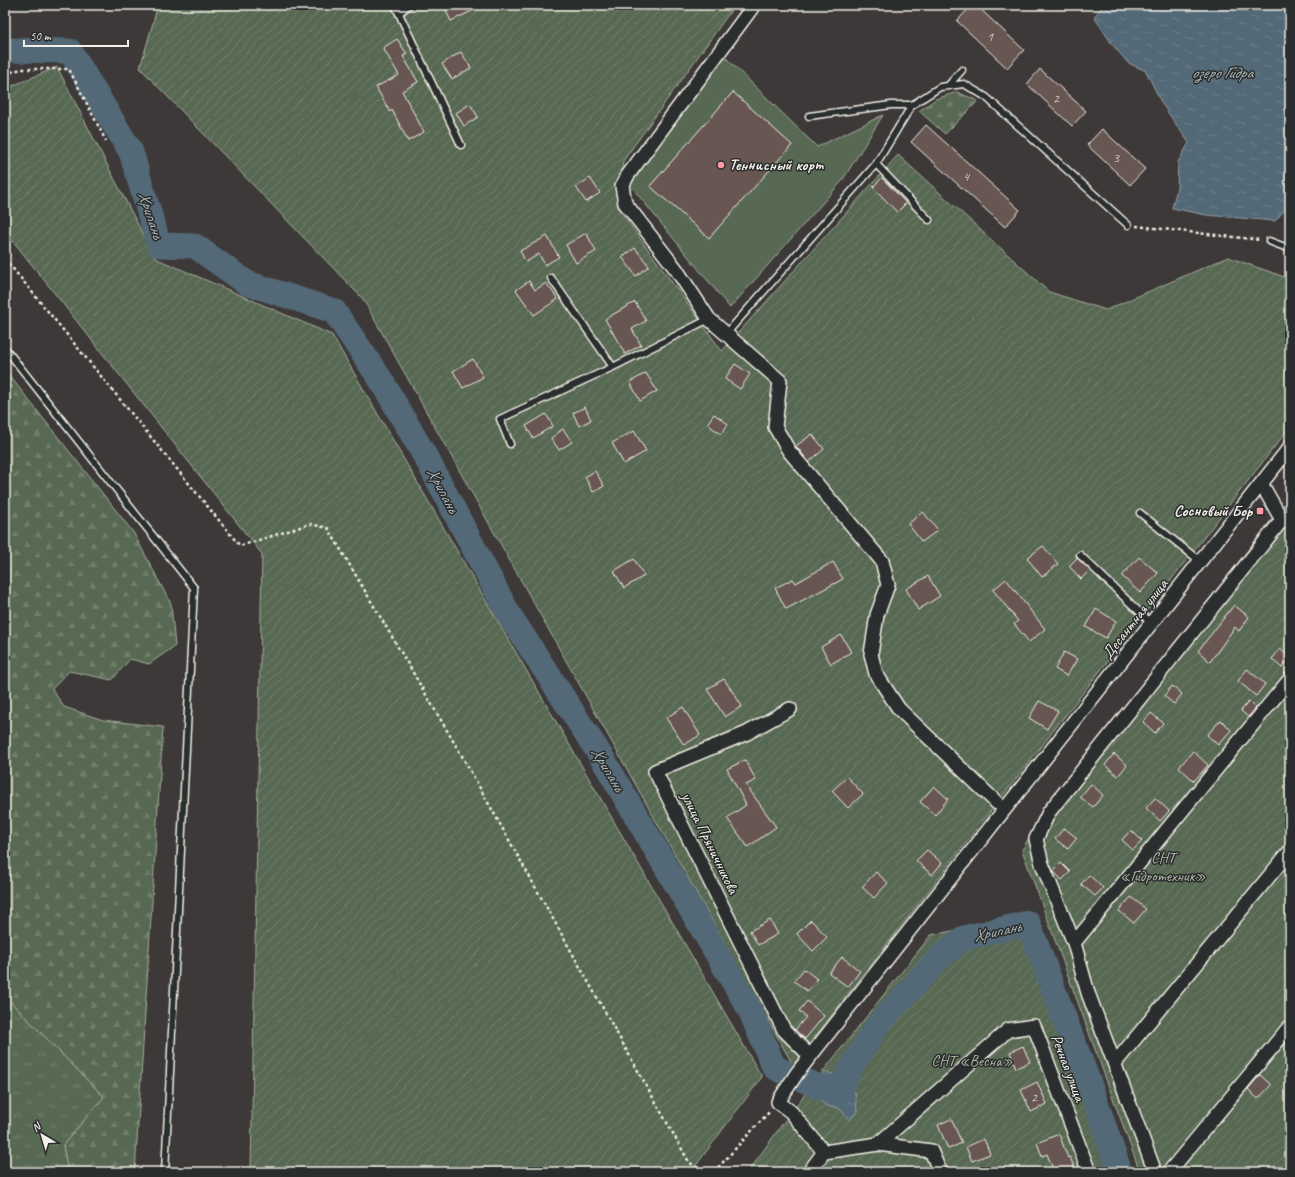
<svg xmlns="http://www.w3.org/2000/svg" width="1295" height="1177" font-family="Caveat,sans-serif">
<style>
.grass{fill:url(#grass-tufts);stroke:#a6ad9d}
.forest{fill:url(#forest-firs);stroke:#a6ad9d}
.garden{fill:url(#garden-furrows);stroke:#a6ad9d}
.pitch{fill:#586952;stroke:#a6ad9d}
.water{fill:url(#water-ripples);stroke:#939fa4}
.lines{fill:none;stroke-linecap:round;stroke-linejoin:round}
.river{stroke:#536977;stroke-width:25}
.building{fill:#685653;stroke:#f4f1e8}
.service-casing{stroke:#f4f1e8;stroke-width:9}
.minor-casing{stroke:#f4f1e8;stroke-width:16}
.path{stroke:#f4f1e8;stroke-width:2.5;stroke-dasharray:3 3;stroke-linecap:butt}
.service{stroke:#2a2d2e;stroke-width:6}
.minor{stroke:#2a2d2e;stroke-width:13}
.poi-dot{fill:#ff9aa2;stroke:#2a2d2e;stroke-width:1.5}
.labels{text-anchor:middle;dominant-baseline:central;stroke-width:3;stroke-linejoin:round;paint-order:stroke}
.number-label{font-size:14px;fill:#d1cac3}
.poi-label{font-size:16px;font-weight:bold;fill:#f4f1e8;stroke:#2a2d2e;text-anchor:start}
.street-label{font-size:16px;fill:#f4f1e8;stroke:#2a2d2e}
.park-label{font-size:16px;fill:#aeb4a4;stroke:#2a2d2e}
.water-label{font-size:17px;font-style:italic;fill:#acb4b5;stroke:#2a2d2e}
</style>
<defs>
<pattern id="grass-tufts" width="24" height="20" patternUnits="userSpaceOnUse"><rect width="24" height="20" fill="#586952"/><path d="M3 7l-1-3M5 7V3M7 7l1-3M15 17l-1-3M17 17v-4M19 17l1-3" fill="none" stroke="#717f6b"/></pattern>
<pattern id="forest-firs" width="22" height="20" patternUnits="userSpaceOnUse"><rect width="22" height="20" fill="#586952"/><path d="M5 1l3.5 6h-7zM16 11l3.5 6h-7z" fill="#717f6b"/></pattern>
<pattern id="garden-furrows" width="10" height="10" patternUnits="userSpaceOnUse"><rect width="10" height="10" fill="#586952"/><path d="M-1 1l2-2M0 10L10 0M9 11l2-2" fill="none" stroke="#717f6b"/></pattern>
<pattern id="water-ripples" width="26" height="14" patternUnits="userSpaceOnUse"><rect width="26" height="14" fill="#536977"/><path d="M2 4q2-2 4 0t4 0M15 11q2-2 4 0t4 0" fill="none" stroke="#6c7f8a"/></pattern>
</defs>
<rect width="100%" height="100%" fill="#3d3939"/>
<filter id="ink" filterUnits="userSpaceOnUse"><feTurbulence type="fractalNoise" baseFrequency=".025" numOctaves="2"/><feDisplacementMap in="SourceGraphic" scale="8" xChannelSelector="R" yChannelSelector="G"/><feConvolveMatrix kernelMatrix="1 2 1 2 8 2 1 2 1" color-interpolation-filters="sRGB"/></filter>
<g filter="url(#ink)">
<path class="grass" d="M5 996 104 1097 63 1145 68 1172H5Z"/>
<path class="forest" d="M957 92 978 101 945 134 919 111 936 99Z
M5 370 133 532 171 604 175 646 149 664 130 659 112 680 69 671 52 689 64 707 103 720 163 727 135 1172H68L63 1145 104 1097 5 996Z"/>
<path class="garden" d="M158 5H735L623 161 618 208 722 351 898 155 1049 292 1106 310 1228 257 1290 279V427L793 1065 363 299 140 68Z
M57 67 155 258 332 335 762 1077 691 1172H251L262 554 5 231V89Z
M1290 500V1172H1140L1022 850 1036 825 1278 511 1285 503Z
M1036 915 1129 1172H748L791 1112 931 935Z"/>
<path class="pitch" d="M724 56 817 147 883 115 842 181 730 308 630 185Z"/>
<path class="water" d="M1103 5H1290V206L1287 207 1275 221 1206 215 1172 208 1177 188 1178 162 1189 143 1162 104 1146 71 1128 63 1112 44 1094 17Z
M825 1072 836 1075 855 1092 857 1111 850 1120 839 1108 827 1106 818 1099 816 1086Z"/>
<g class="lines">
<path class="river" d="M5 50 70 51 131 152 159 245 195 246 247 283 334 311 381 380 429 463 508 613 601 756 750 1010 774 1067 788 1074
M801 1079 831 1092 844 1082 849 1071 877 1026 942 955 964 938 1028 923 1089 1083 1120 1172"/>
</g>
<path class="building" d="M443 5H484L451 21Z
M972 5H976L1024 50 1007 68 957 21Z
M397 39 407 54 403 56 418 82 402 91 424 132 408 141 392 110 390 112 376 87 399 75 383 48Z
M461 52 471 68 452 79 442 64Z
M1040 69 1086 111 1072 126 1027 84Z
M733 92 792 145 709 238 650 186Z
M470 104 478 117 464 126 456 113Z
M926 125 1020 210 1005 227 911 142Z
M1102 129 1145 169 1130 185 1087 145Z
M590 178 600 193 586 202 576 187Z
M882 178 906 203 897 212 873 187Z
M586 233 596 251 576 263 566 245Z
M547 236 559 257 545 265 539 254 526 262 520 251Z
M635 248 649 266 636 276 622 257Z
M529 281 535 290 546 283 558 299 534 315 516 290Z
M635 302 646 321 632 329 641 345 625 354 605 319Z
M473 359 483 377 463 388 453 371Z
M735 364 750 374 740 389 725 379Z
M646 373 657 391 640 401 630 382Z
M585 407 591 420 579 426 573 413Z
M546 414 553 426 533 438 526 426Z
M714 414 728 424 721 434 707 424Z
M563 429 572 442 559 450 551 438Z
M634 431 646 451 624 464 612 443Z
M812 434 824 449 809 462 796 446Z
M595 471 604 486 593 492 585 477Z
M923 512 938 530 922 542 908 524Z
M1043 546 1058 564 1042 577 1027 558Z
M1139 557 1158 573 1140 593 1122 576Z
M1077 558 1090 570 1081 579 1069 566Z
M634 559 644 576 624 588 614 571Z
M833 562 843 579 786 609 775 588 793 579 796 583Z
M928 576 940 596 918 610 906 589Z
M1006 579 1045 629 1029 642 1014 624 1018 621 993 590Z
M1234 605 1249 617 1239 631 1235 627 1210 662 1198 651Z
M1096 609 1116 621 1106 638 1086 627Z
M841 635 851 652 831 664 821 647Z
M1280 649 1290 658 1282 668 1272 659Z
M1064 652 1077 659 1067 676 1055 669Z
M1247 669 1265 684 1256 696 1238 681Z
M724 679 742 706 725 717 707 689Z
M1172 686 1182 694 1174 704 1164 696Z
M1039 701 1058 711 1047 729 1029 718Z
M1249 701 1256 708 1248 717 1241 711Z
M683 707 700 735 684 745 666 718Z
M1151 713 1163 723 1155 733 1143 722Z
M1221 720 1231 730 1218 745 1207 735Z
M1193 751 1208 765 1194 781 1179 767Z
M1114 754 1127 765 1118 776 1105 765Z
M745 760 756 780 746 785 776 827 748 847 727 818 746 805 727 769Z
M847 777 863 794 848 808 832 791Z
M1091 784 1103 795 1093 807 1080 797Z
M934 786 948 799 935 815 920 802Z
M1155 798 1169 811 1160 821 1146 808Z
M1064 828 1077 838 1068 849 1055 839Z
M1131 830 1142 841 1133 850 1122 840Z
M927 850 942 863 932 875 916 861Z
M1061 863 1070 872 1062 880 1053 871Z
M876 872 888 883 874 898 862 887Z
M1089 875 1103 888 1095 896 1081 884Z
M1131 897 1146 909 1134 923 1119 911Z
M770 920 778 934 758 945 750 931Z
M811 920 827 937 813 951 797 934Z
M842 957 860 971 848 987 829 973Z
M804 969 817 979 807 991 794 981Z
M807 1001 824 1016 805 1039 795 1030 806 1017 799 1011Z
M1023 1046 1030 1062 1016 1068 1010 1052Z
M1260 1075 1271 1085 1258 1099 1248 1089Z
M1037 1082 1047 1104 1031 1112 1021 1090Z
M951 1119 962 1143 948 1149 938 1125Z
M1059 1134 1068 1158 1070 1157 1076 1172H1054L1047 1154 1042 1156 1037 1143Z
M984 1139 990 1154 972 1161 966 1147Z"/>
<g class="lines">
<g class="service-casing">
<path id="service" d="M395 5 461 145
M399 13 409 5
M948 86 962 70
M809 116 891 105H912
M876 164 929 220
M1269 241 1290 249
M551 278 613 367
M726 334 876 164 912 105 940 87 964 84 986 97 1128 225
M5 348 194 588 165 1172
M510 444 500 419 613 367 709 319
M1140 513 1201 562
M1080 555 1152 624"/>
</g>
<g class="minor-casing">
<path id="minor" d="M754 5 628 175 622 186 625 203 676 269 709 319 780 381 775 427 789 451 882 561 888 585 877 615 871 654 876 674 899 709 997 803
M1262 485 1282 520 1290 523
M790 709 747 733 655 771 784 1030 810 1056
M1074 943 1290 679
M1115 1063 1290 851
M878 1144 1008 1030 1034 1026 1089 1172
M824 1152 878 1144 931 1151 940 1172
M809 1172 824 1152 791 1112 778 1102 797 1073 1290 447
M1155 1172 1088 993 1074 943 1042 864 1036 839 1049 812 1282 520
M1169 1172 1290 1026"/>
</g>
<path class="path" d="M5 74 21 69H69L106 141
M1136 226 1260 240
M5 259 240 546 310 524 328 528 462 756 689 1162 703 1172
M714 1172 770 1111"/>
<use href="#service" class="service"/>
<use href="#minor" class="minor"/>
</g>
</g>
<g class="poi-dot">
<circle cx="721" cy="165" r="4"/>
<rect x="1256" y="507" width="8" height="8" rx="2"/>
</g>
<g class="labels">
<g class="number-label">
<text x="990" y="36">1</text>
<text x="1056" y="98">2</text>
<text x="1116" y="157">3</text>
<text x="966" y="176">4</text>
<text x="1034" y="1097">2</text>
</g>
<g class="poi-label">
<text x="729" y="165">Теннисный корт</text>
<text x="1252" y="511" text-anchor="end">Сосновый Бор</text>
</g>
<g class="street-label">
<text transform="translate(1135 619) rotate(-52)">Десантная улица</text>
<text transform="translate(710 843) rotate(64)">улица Пряничникова</text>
<text transform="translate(1068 1068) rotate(69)">Речная улица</text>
</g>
<g class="park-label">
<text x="1163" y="858">СНТ<tspan x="1163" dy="18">«Гидротехник»</tspan></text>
<text x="972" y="1061">СНТ «Весна»</text>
</g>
<g class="water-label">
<text x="1222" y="72">озеро Гидра</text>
<text transform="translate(151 215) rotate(72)">Хрипань</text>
<text transform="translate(443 490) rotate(62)">Хрипань</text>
<text transform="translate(608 769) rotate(59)">Хрипань</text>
<text transform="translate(997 931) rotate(-12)">Хрипань</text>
</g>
</g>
<rect width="1295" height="1177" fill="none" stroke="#2a2d2e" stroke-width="20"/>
<rect x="10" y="10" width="1275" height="1157" fill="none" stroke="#f4f1e8" stroke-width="1.5" filter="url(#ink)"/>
<g transform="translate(42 1135) rotate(322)" stroke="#2a2d2e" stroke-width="3" paint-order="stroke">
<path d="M0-3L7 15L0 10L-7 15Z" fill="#f4f1e8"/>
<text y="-6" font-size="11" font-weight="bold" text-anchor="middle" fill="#f4f1e8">N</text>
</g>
<path d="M24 40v6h104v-6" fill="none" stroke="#f4f1e8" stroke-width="2"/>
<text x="30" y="40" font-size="12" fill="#f4f1e8" stroke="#2a2d2e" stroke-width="3" paint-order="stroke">50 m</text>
</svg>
